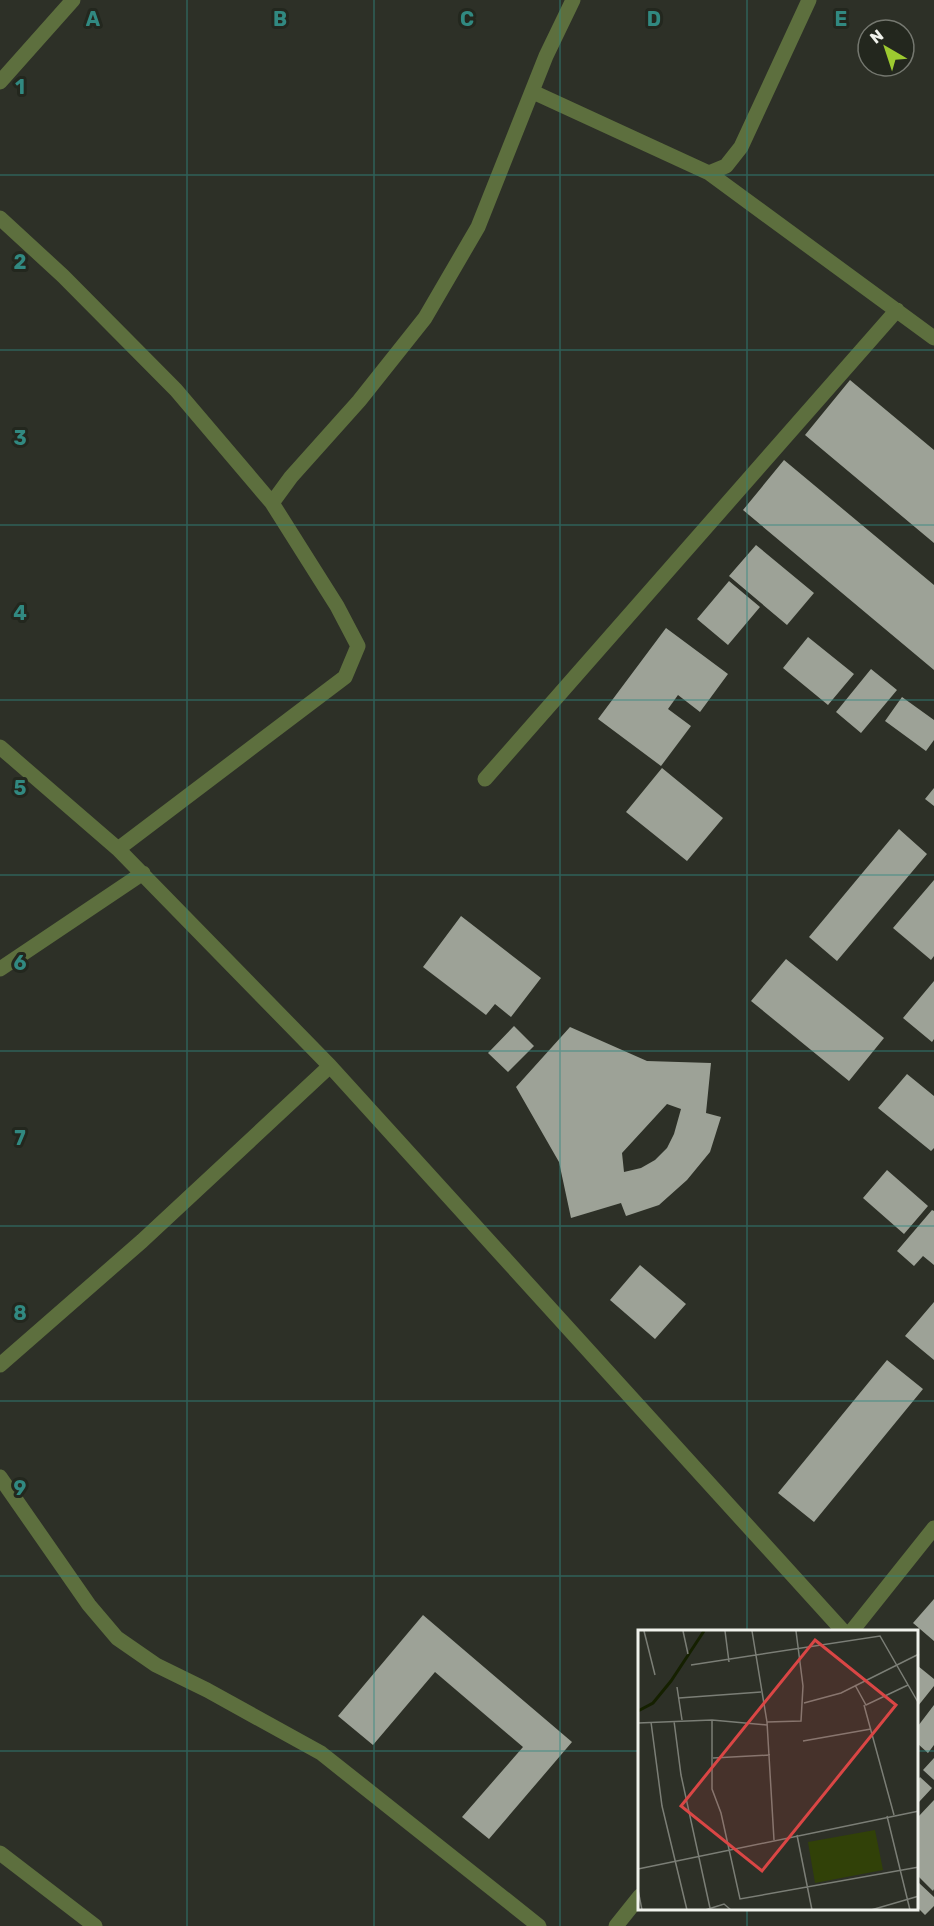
<svg xmlns="http://www.w3.org/2000/svg" width="934" height="1926" font-family="Rubik,sans-serif">
<style>
.building{fill:#9da297;fill-rule:evenodd}
.lines{fill:none;stroke-linecap:round;stroke-linejoin:round}
.minor{stroke:#5d6f3e;stroke-width:15}
.grid{fill:none;stroke:#318981;stroke-width:1.5;stroke-opacity:0.55}
.inset-river{fill:none;stroke:#152000;stroke-width:3}
.inset-road{fill:none;stroke:#7b7e76;stroke-width:1.5}
.view{fill:#da4645;fill-opacity:0.15;stroke:#da4645;stroke-width:3}
.inset-edge{fill:none;stroke:#f0f2ec;stroke-width:3}
.grid-label{font-size:20px;text-anchor:middle;font-weight:bold;fill:#318981;stroke:#23271e;stroke-width:6;stroke-linejoin:round;paint-order:stroke}
</style>
<rect width="100%" height="100%" fill="#2d3027"/>
<path class="building" d="M850 380 934 450V543L805 435Z
M784 460 934 585V670L743 510Z
M756 545 814 593 787 625 729 576Z
M729 581 760 607 728 645 697 619Z
M666 628 728 674 700 712 678 695 668 709 691 726 661 766 598 719Z
M808 637 854 674 828 705 783 668Z
M871 669 897 690 861 733 836 712Z
M902 697 934 720V740L926 751 885 721Z
M662 768 723 818 687 861 626 812Z
M934 788V806L925 799Z
M899 829 927 854 837 961 809 937Z
M934 880V956L931 960 893 928Z
M461 916 541 978 511 1017 495 1004 486 1015 423 967Z
M786 959 884 1038 849 1081 751 1001Z
M934 981V1039L932 1042 903 1018Z
M514 1026 534 1046 508 1072 488 1053Z
M570 1027 647 1061 711 1063 706 1113 721 1117 710 1152 687 1180 659 1205 626 1216 621 1203 571 1218 559 1162 516 1087ZM667 1104 681 1109 674 1134 667 1148 655 1160 641 1168 624 1172 622 1153Z
M907 1074 934 1096V1148L931 1151 878 1108Z
M887 1170 928 1206 904 1234 863 1198Z
M932 1210 934 1211V1265L923 1256 914 1266 897 1251Z
M640 1265 686 1304 655 1339 610 1300Z
M934 1302V1360L905 1336Z
M887 1360 923 1389 814 1522 778 1493Z
M934 1599V1641L913 1623Z
M423 1615 572 1742 489 1839 462 1817 523 1747 435 1672 373 1745 338 1716Z
M918 1666 934 1679V1686L918 1706Z
M934 1705V1745L928 1753 918 1744V1726Z
M934 1758V1780L923 1770Z
M920 1777 932 1788 919 1802 918 1800V1780Z
M934 1800V1889L933 1891 918 1876V1817Z
M918 1882 934 1897V1906L925 1915 918 1908Z"/>
<g class="lines">
<path class="minor" d="M0 82 73 0
M533 92 709 173 726 166 741 147 809 0
M709 173 934 338
M0 218 63 276 176 390 272 503 337 606 358 646 345 677 118 849
M272 503 291 477 359 401 425 318 478 227 546 56 573 0
M0 747 118 849 330 1066 844 1632
M485 779 897 310
M0 969 143 873
M0 1365 142 1241 330 1066
M0 1477 89 1605 117 1638 156 1665 207 1690 321 1753 539 1926
M851 1632 934 1528
M0 1853 95 1926
M616 1926 640 1896"/>
</g>
<path class="grid" d="M187 0V1926M374 0V1926M560 0V1926M747 0V1632M0 175H934M0 350H934M0 525H934M0 700H934M0 875H934M0 1051H934M0 1226H934M0 1401H934M0 1576H934M0 1751H640M918 1751H934M747 1910V1926"/>
<g transform="translate(638 1630)">
<rect width="280" height="280" fill="#2d3027"/>
<path d="M237 200 245 240 177 253 170 212Z" fill="#314108"/>
<path class="inset-river" d="M0 81 15 73 33 51 66 1"/>
<path class="inset-road" d="M6 1 17 45M45 1 50 24M87 1 91 32M114 1 129 92 136 210M53 35 242 6 281 74M217 55 228 75 270 55M39 57 44 90M41 68 123 62M166 73 203 63 281 24M226 75 256 185M74 90V159L83 183 102 269 281 237M36 91 43 145 72 278M13 92 24 176 49 280M129 92 163 91 165 56 158 1M0 93 74 90 129 95M165 111 233 99M75 128 132 125M249 186 272 280M159 205 174 280M0 239 281 181M0 260 4 280M67 280 86 274 93 280M233 280 281 266"/>
<path class="view" d="M177 10 258 75 124 241 43 176Z"/>
<rect width="280" height="280" class="inset-edge"/>
</g>
<g class="grid-label">
<text x="93" y="26">A</text>
<text x="280" y="26">B</text>
<text x="467" y="26">C</text>
<text x="654" y="26">D</text>
<text x="841" y="26">E</text>
<text x="20" y="94">1</text>
<text x="20" y="269">2</text>
<text x="20" y="445">3</text>
<text x="20" y="620">4</text>
<text x="20" y="795">5</text>
<text x="20" y="970">6</text>
<text x="20" y="1145">7</text>
<text x="20" y="1320">8</text>
<text x="20" y="1495">9</text>
</g>
<g transform="translate(886 48) rotate(321)"><circle r="28" fill="#23271e" stroke="#757870" stroke-width="1.5"/>
<path d="M0-4.5L10 22L0 15L-10 22Z" fill="#9dca30"/>
<text y="-9" font-size="16" font-weight="bold" text-anchor="middle" fill="#f0f2ec">N</text>
</g>
</svg>
